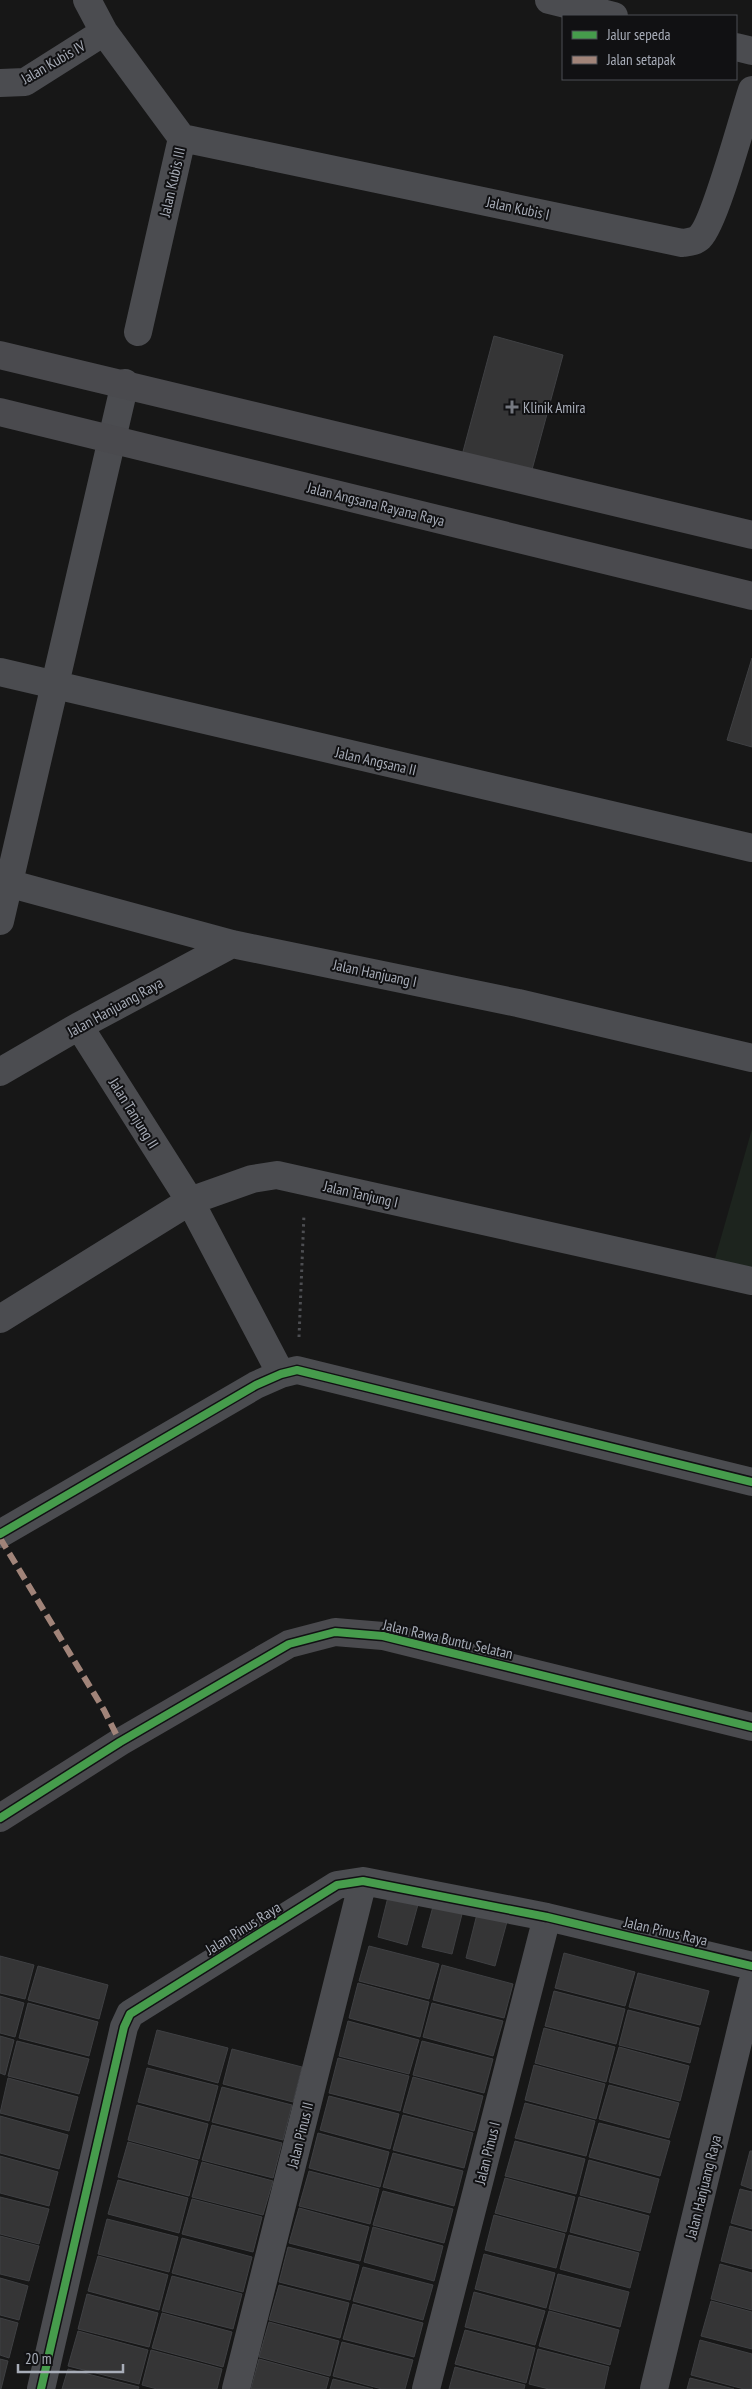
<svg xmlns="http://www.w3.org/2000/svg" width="752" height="2389" font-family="'PT Sans Narrow',sans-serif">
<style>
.green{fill:#1d241e}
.building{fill:#353536;stroke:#3f4043}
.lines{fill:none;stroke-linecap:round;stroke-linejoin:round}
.path{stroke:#4d4e52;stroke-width:3;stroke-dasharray:2.5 4;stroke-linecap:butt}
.street{stroke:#4b4c50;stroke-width:28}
.secondary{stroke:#4a4a4e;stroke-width:28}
.quiet{stroke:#a18479;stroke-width:6;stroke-dasharray:12 6;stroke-linecap:butt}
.cycleway-casing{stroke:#111113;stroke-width:11}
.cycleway{stroke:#469c4c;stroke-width:8}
.poi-dot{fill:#757880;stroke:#111113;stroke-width:2}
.labels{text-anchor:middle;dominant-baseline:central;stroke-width:4;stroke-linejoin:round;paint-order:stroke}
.street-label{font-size:15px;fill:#a8adb8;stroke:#111113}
.poi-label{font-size:15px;fill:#a8adb8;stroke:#111113;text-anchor:start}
</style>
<rect width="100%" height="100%" fill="#171717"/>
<path class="green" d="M752 1129V1272L714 1262Z"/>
<path class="building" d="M494 336 563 355 530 477 461 459Z
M752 658V747L727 740Z
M390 1889 420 1897 407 1945 378 1937Z
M435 1899 464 1906 452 1954 422 1947Z
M478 1910 508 1918 495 1966 466 1958Z
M369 1946 439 1964 429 1999 359 1981Z
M564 1953 635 1972 625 2006 555 1988Z
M0 1956 34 1965 25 1999 0 1993Z
M442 1965 513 1984 504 2018 433 2000Z
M38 1966 108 1985 99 2019 28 2000Z
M638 1973 709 1991 700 2025 629 2007Z
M358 1983 429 2002 420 2037 349 2018Z
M554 1991 625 2009 616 2044 545 2026Z
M0 1996 24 2003 15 2037 0 2033Z
M28 2003 98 2022 89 2056 19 2038Z
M432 2003 503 2021 493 2056 423 2037Z
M628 2010 699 2028 690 2063 619 2045Z
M348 2021 419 2040 409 2074 339 2056Z
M544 2028 615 2047 606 2082 535 2063Z
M157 2030 228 2048 218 2083 148 2064Z
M0 2036 14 2040 5 2075 0 2073Z
M17 2041 89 2059 79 2094 8 2076Z
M422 2041 493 2059 484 2093 413 2075Z
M619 2047 689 2066 680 2101 609 2082Z
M232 2049 302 2067 293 2102 223 2084Z
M338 2058 409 2076 400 2111 329 2093Z
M534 2065 605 2084 596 2119 525 2100Z
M147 2068 218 2086 209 2121 138 2102Z
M413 2077 483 2096 474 2131 403 2112Z
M8 2078 78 2097 69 2131 0 2113Z
M609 2085 679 2103 669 2138 599 2119Z
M222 2087 292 2105 283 2140 212 2122Z
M329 2096 399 2114 390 2149 320 2130Z
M525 2103 595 2121 586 2156 515 2138Z
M137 2105 208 2124 199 2159 128 2140Z
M403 2115 473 2133 464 2168 393 2150Z
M0 2116 68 2135 59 2169 0 2153Z
M599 2123 670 2141 660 2176 589 2157Z
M212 2125 282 2143 273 2178 202 2160Z
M318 2133 389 2152 380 2187 309 2168Z
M515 2141 585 2159 576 2194 505 2176Z
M128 2142 198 2161 189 2196 118 2177Z
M750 2151H752V2189L741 2185Z
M393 2153 463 2171 454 2206 383 2187Z
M0 2156 58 2172 49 2206 0 2193Z
M589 2160 659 2179 650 2213 580 2195Z
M202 2162 273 2181 263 2215 192 2197Z
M309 2171 379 2189 370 2224 299 2206Z
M505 2178 575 2197 566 2232 495 2213Z
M118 2180 188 2198 179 2233 108 2214Z
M740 2189 752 2192V2229L731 2223Z
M383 2191 453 2209 444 2243 373 2225Z
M0 2197 49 2209 39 2244 0 2234Z
M579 2197 649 2216 640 2251 570 2232Z
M192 2199 262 2217 253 2252 182 2234Z
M299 2208 369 2227 360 2261 289 2243Z
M494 2215 565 2234 556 2268 485 2250Z
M107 2219 178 2237 169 2272 98 2254Z
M730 2226 752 2232V2269L721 2261Z
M373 2227 443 2246 434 2281 364 2262Z
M569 2235 639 2253 630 2288 560 2269Z
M0 2236 39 2246 29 2281 0 2274Z
M182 2238 252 2257 243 2292 172 2273Z
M288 2247 359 2265 350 2300 279 2282Z
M484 2254 555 2273 546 2308 475 2289Z
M98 2256 168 2275 159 2310 88 2291Z
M720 2264 752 2273V2310L711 2299Z
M363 2267 433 2285 423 2320 353 2301Z
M558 2274 629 2292 620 2327 549 2309Z
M172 2276 242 2294 233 2329 162 2311Z
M0 2278 28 2286 19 2320 0 2315Z
M279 2285 349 2303 340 2338 269 2320Z
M474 2292 545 2311 535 2345 465 2327Z
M87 2294 158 2313 149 2347 78 2329Z
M711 2301 752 2312V2349L701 2336Z
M353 2304 423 2323 414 2357 343 2339Z
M549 2311 619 2330 610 2365 539 2346Z
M162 2313 232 2332 223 2367 152 2348Z
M0 2318 18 2323 9 2358 0 2355Z
M269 2322 339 2341 330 2376 259 2357Z
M465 2330 535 2348 526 2383 455 2364Z
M78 2331 148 2350 139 2384 68 2366Z
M700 2340 752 2354V2389H744L691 2375Z
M342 2342 413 2360 405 2389H382L333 2376Z
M538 2349 609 2367 604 2389H549L529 2384Z
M151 2350 222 2369 217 2389H157L142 2385Z
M0 2359 8 2361 1 2389H0Z
M259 2359 329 2378 326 2389H251Z
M455 2367 525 2385 524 2389H449Z
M68 2369 139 2387 138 2389H62Z
M690 2378 734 2389H687Z
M333 2379 373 2389H330Z"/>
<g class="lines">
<path class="path" d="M299 1337 304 1214"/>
<path class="street" d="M87 0 104 32 182 138 138 332
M549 0 614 16
M736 47 752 51
M0 83 25 82 104 32
M182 138 682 243C688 242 695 242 700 237 715 223 743 117 752 90
M0 672 752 848
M0 881 232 944 518 1003 752 1058
M0 921 125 383
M79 1026 190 1201 281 1374
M0 1072 79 1026 232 944
M0 1319 190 1201 252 1179 277 1175 752 1281
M0 1534 256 1385 281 1374 297 1370 752 1482
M41 2389 124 2027 130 2014 337 1885 363 1881 547 1917 752 1966
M236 2389 363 1881
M426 2389 547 1917
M654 2389 752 1984"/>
<path class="secondary" d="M0 355 752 535
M0 412 752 596
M0 1818 120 1742 289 1644 335 1632 383 1636 752 1727"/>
<path class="quiet" d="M0 1538 104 1710 120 1742"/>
<g class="cycleway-casing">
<path id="cycleway" d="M0 1534 256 1385 281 1374 297 1370 752 1482
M0 1818 120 1742 289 1644 335 1632 383 1636 752 1727
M41 2389 124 2027 130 2014 337 1885 363 1881 547 1917 752 1966"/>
</g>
<use href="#cycleway" class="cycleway"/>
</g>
<path class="poi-dot" d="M509.5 399.5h5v5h5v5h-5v5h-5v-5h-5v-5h5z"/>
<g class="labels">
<g class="street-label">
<text transform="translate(53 62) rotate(-30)">Jalan Kubis IV</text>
<text transform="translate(172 182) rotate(-77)">Jalan Kubis III</text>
<text transform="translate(518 208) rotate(12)">Jalan Kubis I</text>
<text transform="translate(376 504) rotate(14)">Jalan Angsana Rayana Raya</text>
<text transform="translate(376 761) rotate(13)">Jalan Angsana II</text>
<text transform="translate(375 973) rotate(12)">Jalan Hanjuang I</text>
<text transform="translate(115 1007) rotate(-29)">Jalan Hanjuang Raya</text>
<text transform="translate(134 1113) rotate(58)">Jalan Tanjung II</text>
<text transform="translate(361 1194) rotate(13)">Jalan Tanjung I</text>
<text transform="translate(448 1639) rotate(13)">Jalan Rawa Buntu Selatan</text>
<text transform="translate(243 1928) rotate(-32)">Jalan Pinus Raya</text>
<text transform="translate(666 1931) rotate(13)">Jalan Pinus Raya</text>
<text transform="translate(300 2135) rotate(-76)">Jalan Pinus II</text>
<text transform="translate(487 2153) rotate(-76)">Jalan Pinus I</text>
<text transform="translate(703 2187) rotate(-76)">Jalan Hanjuang Raya</text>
</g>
<g class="poi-label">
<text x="523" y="407">Klinik Amira</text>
</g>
</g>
<rect x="562" y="15" width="175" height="65" fill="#111113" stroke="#4d4f55"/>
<rect x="572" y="31" width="25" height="8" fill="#469c4c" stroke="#4d4f55"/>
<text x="607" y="40" font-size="15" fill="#a8adb8">Jalur sepeda</text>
<rect x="572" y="56" width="25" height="8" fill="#a18479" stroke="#4d4f55"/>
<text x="607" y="65" font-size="15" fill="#a8adb8">Jalan setapak</text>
<path d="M18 2364v8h105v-8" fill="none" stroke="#a8adb8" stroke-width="2.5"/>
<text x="25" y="2364" font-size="15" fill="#a8adb8" stroke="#111113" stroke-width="4" paint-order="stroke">20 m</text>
</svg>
